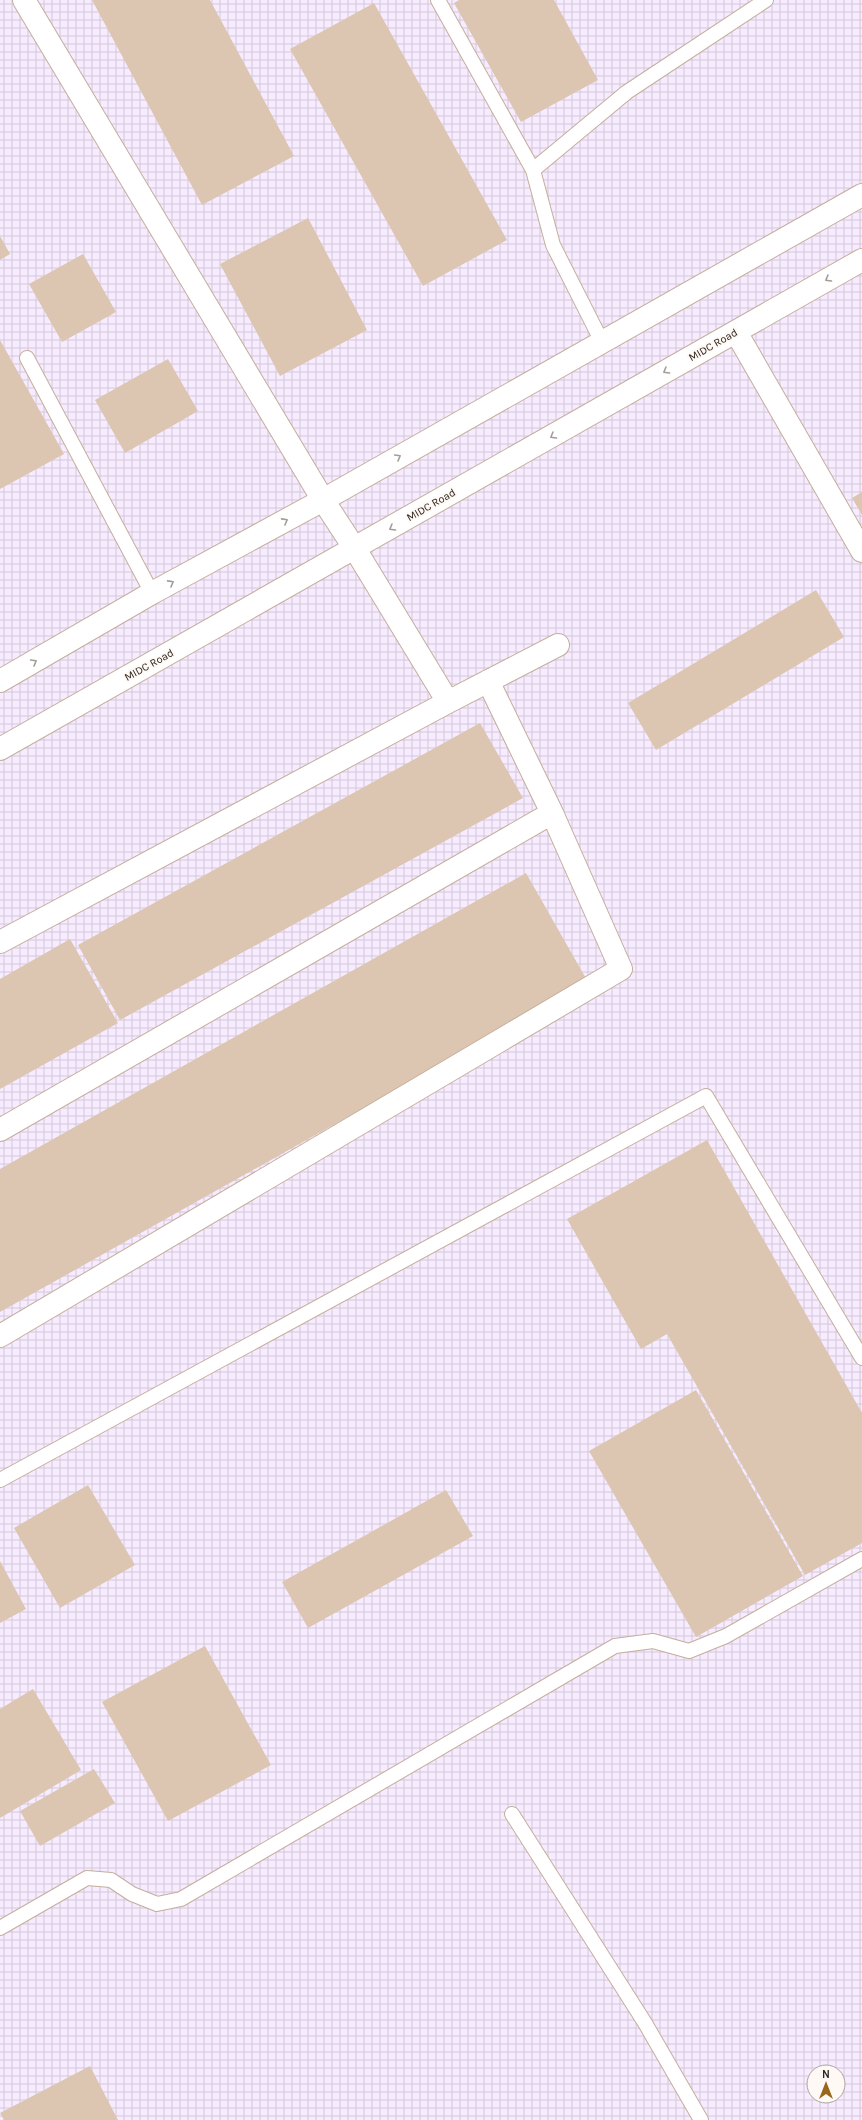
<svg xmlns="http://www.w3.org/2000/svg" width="862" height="2120" font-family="Karla,sans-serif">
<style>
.industrial{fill:url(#industrial-grid);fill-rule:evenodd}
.building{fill:#dcc6b1}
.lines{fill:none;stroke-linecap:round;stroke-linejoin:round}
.lane-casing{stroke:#c5ae9b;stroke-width:16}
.street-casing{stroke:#c5ae9b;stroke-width:24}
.secondary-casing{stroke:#c5ae9b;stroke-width:24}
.lane{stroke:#fff;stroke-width:14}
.street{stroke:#fff;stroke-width:22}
.secondary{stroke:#fff;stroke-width:22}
.oneway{stroke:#a19d99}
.labels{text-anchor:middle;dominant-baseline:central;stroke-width:4;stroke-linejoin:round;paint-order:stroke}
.street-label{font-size:11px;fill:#2e251d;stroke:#fef9f5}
</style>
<defs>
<pattern id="industrial-grid" width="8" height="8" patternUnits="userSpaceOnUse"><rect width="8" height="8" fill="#f7ebff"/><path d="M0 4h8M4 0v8" fill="none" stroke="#d4c9da"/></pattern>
</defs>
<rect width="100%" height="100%" fill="#fef9f5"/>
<path class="industrial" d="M0 0H862V2120H0ZM814 2072H838V2096H814Z"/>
<path class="building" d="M92 0H210L294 156 202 205Z
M459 0H554L598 80 521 122 454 3Z
M374 3 507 240 423 286 290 49Z
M308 218 367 330 280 376 220 264Z
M0 236 10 254 0 260Z
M83 254 116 312 62 342 29 284Z
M0 340 64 454 0 489Z
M168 359 198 411 125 453 95 400Z
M862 492V515L852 498Z
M816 590 844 637 656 750 628 703Z
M480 723 523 798 120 1020 78 945Z
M526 873 588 982 0 1312V1169Z
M70 939 118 1023 0 1089V979Z
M707 1140 862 1413V1543L805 1575 667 1334 641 1349 567 1219Z
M696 1390 803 1576 696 1637 589 1451Z
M88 1485 135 1565 60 1608 14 1528Z
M446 1490 473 1536 308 1628 282 1582Z
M0 1561 26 1609 0 1623Z
M205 1646 271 1765 168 1821 102 1702Z
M33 1689 81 1770 0 1818V1709Z
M94 1769 115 1803 40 1846 20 1811Z
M90 2066 118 2120H4L0 2113Z"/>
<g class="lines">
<g class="lane-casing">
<path id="lane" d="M438 0 533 170 553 245 602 342
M533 170 627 92 766 0
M27 358 152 593
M0 1480 706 1096 862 1358
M512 1814 645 2023 701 2120
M0 1928 87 1878 111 1880 132 1894 157 1904 181 1899 615 1646 653 1641 689 1651 726 1636 862 1559"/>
</g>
<g class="street-casing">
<path id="street" d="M24 0 323 500 355 549 448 702
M736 332 862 551
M0 942 448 702 558 645
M0 1130 552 813
M0 1336 621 969 552 813 488 681"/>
</g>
<g class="secondary-casing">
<path id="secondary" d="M0 681 152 593 323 500 862 195
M0 749 862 260"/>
</g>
<use href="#lane" class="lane"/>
<use href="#street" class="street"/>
<use href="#secondary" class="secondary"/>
</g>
<defs><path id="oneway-chevron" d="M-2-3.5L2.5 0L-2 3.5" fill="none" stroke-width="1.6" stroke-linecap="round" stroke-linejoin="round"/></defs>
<g class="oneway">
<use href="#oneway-chevron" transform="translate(828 279) rotate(150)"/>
<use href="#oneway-chevron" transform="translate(666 371) rotate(150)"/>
<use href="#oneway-chevron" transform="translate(553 436) rotate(150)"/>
<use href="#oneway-chevron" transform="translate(398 457) rotate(-30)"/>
<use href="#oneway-chevron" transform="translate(285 521) rotate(-29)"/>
<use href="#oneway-chevron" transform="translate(392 528) rotate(150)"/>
<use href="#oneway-chevron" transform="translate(171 583) rotate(-29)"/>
<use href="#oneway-chevron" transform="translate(34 662) rotate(-30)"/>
</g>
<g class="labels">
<g class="street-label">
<text transform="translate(713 345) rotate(-30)">MIDC Road</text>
<text transform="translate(431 505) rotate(-30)">MIDC Road</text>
<text transform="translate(149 665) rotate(-29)">MIDC Road</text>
</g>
</g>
<g transform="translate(826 2084)"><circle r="19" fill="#fef9f5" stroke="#aba49f"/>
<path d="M0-3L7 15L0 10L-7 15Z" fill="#9a661c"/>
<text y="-6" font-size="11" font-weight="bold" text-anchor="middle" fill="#2e251d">N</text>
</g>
</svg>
